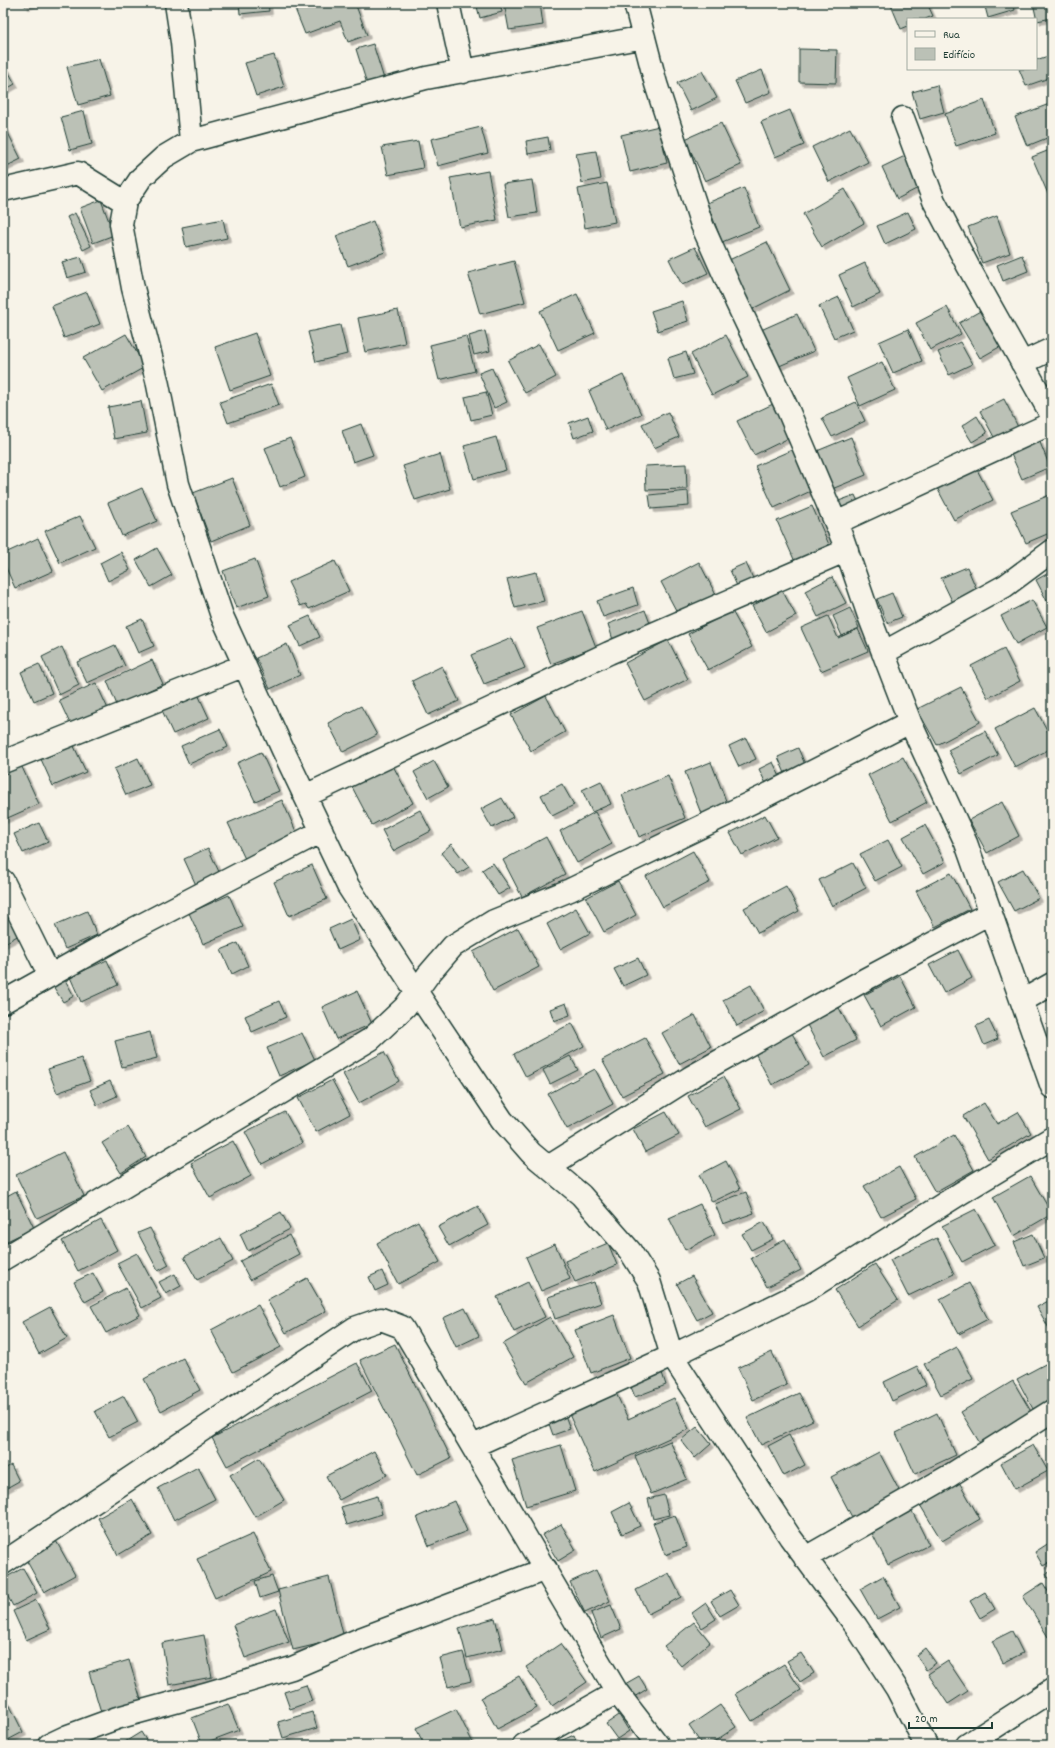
<svg xmlns="http://www.w3.org/2000/svg" width="1055" height="1748" font-family="Dekko,sans-serif">
<style>
.building{fill:#bbc1b6;stroke:#1f3d34;filter:url(#shadow)}
.lines{fill:none;stroke-linecap:round;stroke-linejoin:round}
.minor-casing{stroke:#1f3d34;stroke-width:25}
.minor{stroke:#f7f3e8;stroke-width:22}
</style>
<defs>
<filter id="shadow"><feDropShadow dx="3.5" dy="3.5" stdDeviation="0" flood-color="#0004"/></filter>
</defs>
<rect width="100%" height="100%" fill="#f7f3e8"/>
<filter id="ink" filterUnits="userSpaceOnUse"><feTurbulence type="fractalNoise" baseFrequency=".025" numOctaves="2"/><feDisplacementMap in="SourceGraphic" scale="8" xChannelSelector="R" yChannelSelector="G"/><feConvolveMatrix kernelMatrix="1 2 1 2 8 2 1 2 1" color-interpolation-filters="sRGB"/></filter>
<g filter="url(#ink)">
<path class="building" d="M24 3H36L25 6Z
M239 3H268L269 11 240 14Z
M296 3H355L367 35 348 42 340 21 305 34 293 4Z
M476 3H500L502 12 480 18Z
M504 3H540L543 25 509 30Z
M890 3H927L933 16 925 19H908V26L901 29Z
M984 3H1013L1015 10 988 18Z
M1033 3H1052V18L1037 21Z
M373 44 384 79 367 84 356 49Z
M799 49 837 50 836 83 799 82Z
M274 55 284 87 256 96 245 63Z
M1048 56 1052 66V77L1026 86 1019 69H1036V60Z
M99 59 110 96 78 105 67 67Z
M6 67 15 84 3 91V68Z
M762 70 771 92 745 103 735 81Z
M702 71 717 98 691 111 677 83Z
M937 85 944 112 920 119 912 92Z
M984 100 995 133 956 146 945 114Z
M1052 103V136L1027 146 1015 117Z
M790 110 804 145 775 157 761 122Z
M84 111 92 144 70 150 61 117Z
M3 123 21 159 3 168Z
M721 123 741 165 705 181 685 139Z
M659 126 667 163 630 172 621 135Z
M481 127 488 153 438 166 431 139Z
M850 128 868 162 829 182 812 147Z
M548 137 550 150 528 154 526 141Z
M418 141 423 168 388 175 382 147Z
M1052 149V192L1048 194 1032 157Z
M596 151 601 179 582 183 576 154Z
M905 156 920 187 897 199 882 167Z
M488 171 497 220 460 227 450 178Z
M532 180 537 213 509 217 503 184Z
M607 183 615 222 585 228 578 189Z
M744 188 759 227 722 242 707 203Z
M845 189 864 223 822 247 803 214Z
M101 200 114 235 93 243 80 208Z
M908 212 916 229 885 244 877 226Z
M75 213 91 246 83 250 67 217Z
M997 216 1010 253 982 263 968 227Z
M223 219 227 238 186 247 182 227Z
M373 221 385 252 348 266 336 236Z
M767 242 790 290 752 309 729 260Z
M695 247 708 273 682 285 669 259Z
M1022 255 1028 271 1003 281 997 265Z
M81 257 86 272 67 278 62 262Z
M514 261 525 302 480 314 468 273Z
M865 263 880 294 853 307 839 275Z
M87 292 100 324 64 338 52 306Z
M577 294 595 333 558 350 540 311Z
M839 297 853 330 834 338 819 306Z
M682 301 688 321 658 331 651 311Z
M947 307 961 334 930 350 916 323Z
M398 310 405 343 365 352 358 318Z
M982 310 1003 345 980 358 959 323Z
M797 314 814 351 777 367 761 330Z
M340 325 347 354 316 362 308 332Z
M908 329 922 361 893 373 879 342Z
M485 331 490 351 474 355 469 336Z
M255 333 270 376 230 390 215 347Z
M126 334 145 367 102 391 83 358Z
M726 335 748 377 712 395 691 354Z
M466 336 475 371 439 380 430 345Z
M960 342 972 364 949 375 938 352Z
M539 344 556 377 525 393 508 361Z
M686 352 693 374 674 379 668 358Z
M882 362 895 390 860 406 847 378Z
M492 368 507 402 494 408 479 373Z
M623 375 641 414 606 430 589 391Z
M1052 382V403L1044 385Z
M271 384 279 405 228 423 220 402Z
M486 392 492 415 471 420 465 397Z
M1004 399 1018 427 995 439 980 411Z
M141 401 147 433 114 439 108 407Z
M856 402 865 421 832 437 822 418Z
M773 404 789 438 754 455 737 421Z
M668 412 679 437 654 448 642 424Z
M588 416 593 431 574 438 569 423Z
M977 416 987 433 972 442 962 426Z
M361 424 373 455 353 462 342 431Z
M496 437 506 470 474 479 464 446Z
M851 437 866 475 832 489 817 451Z
M290 438 305 477 280 487 265 448Z
M1039 440 1050 467 1022 479 1010 452Z
M794 449 813 490 774 508 755 466Z
M440 454 450 489 415 500 403 466Z
M686 464 687 489 646 490 645 466Z
M974 464 993 500 954 520 935 484Z
M232 478 250 525 211 541 193 493Z
M142 488 157 521 122 536 108 503Z
M688 491 689 506 651 509 649 495Z
M1052 494V532L1026 543 1011 511Z
M855 495 860 506 841 513 836 502Z
M812 506 831 549 796 564 777 521Z
M80 516 95 547 60 563 45 531Z
M38 538 53 571 15 588 3 561V554Z
M157 548 172 575 151 587 136 560Z
M121 552 130 570 108 581 100 563Z
M255 559 269 596 236 608 223 571Z
M335 561 349 591 309 609 306 604 300 606 288 582Z
M699 562 716 595 678 614 661 582Z
M746 563 756 585 740 593 730 570Z
M967 567 979 595 954 605 941 578Z
M1052 571V603L1049 605 1036 580Z
M536 572 544 601 515 608 507 579Z
M832 577 846 603 818 617 805 591Z
M633 588 638 605 603 617 597 601Z
M782 590 796 616 766 632 752 606Z
M892 593 902 617 887 623 877 599Z
M1032 600 1047 627 1016 644 1001 616Z
M850 608 859 628 842 636 833 616Z
M645 610 651 626 613 640 608 624Z
M582 611 596 647 551 664 537 628Z
M732 611 752 647 708 670 688 634Z
M310 616 320 637 300 646 290 625Z
M828 616 838 638 858 629 868 651 821 671 801 628Z
M142 619 154 646 138 653 126 626Z
M512 638 525 668 484 684 471 655Z
M668 640 688 679 645 701 625 663Z
M287 644 300 675 270 689 256 658Z
M115 645 125 666 87 683 77 662Z
M62 647 79 685 59 695 42 657Z
M1004 649 1020 681 988 698 971 666Z
M152 660 163 684 117 705 107 681Z
M39 664 52 693 34 701 21 672Z
M442 666 459 701 428 715 412 681Z
M96 683 109 711 72 728 59 700Z
M961 687 980 722 937 745 917 709Z
M196 690 209 718 173 734 160 706Z
M546 696 565 732 531 751 511 715Z
M361 706 377 735 343 752 328 723Z
M1035 708 1052 739V748L1015 767 995 729Z
M220 729 228 747 189 764 181 746Z
M985 731 998 755 961 774 948 750Z
M746 738 756 759 739 767 729 746Z
M72 742 86 772 53 786 40 757Z
M798 748 807 769 787 778 778 757Z
M261 752 279 791 255 801 237 763Z
M903 757 927 802 892 821 868 775Z
M138 758 150 785 126 795 114 769Z
M434 761 448 787 428 798 414 772Z
M711 762 728 806 702 816 685 772Z
M773 762 782 781 768 788 759 769Z
M392 764 413 803 372 825 351 785Z
M21 765 39 804 3 820V773Z
M668 776 685 818 639 837 622 795Z
M601 781 611 804 592 812 582 790Z
M562 784 574 805 552 816 541 795Z
M502 798 513 817 492 828 481 809Z
M282 800 298 836 245 859 228 823Z
M1002 802 1019 836 987 853 969 820Z
M420 810 431 831 393 851 382 830Z
M595 812 612 844 577 863 560 831Z
M765 815 777 837 742 855 730 833Z
M39 823 48 842 23 853 14 834Z
M925 825 945 862 923 874 903 837Z
M546 837 565 874 522 897 503 860Z
M888 840 902 867 875 881 860 854Z
M451 844 469 867 458 874 441 853Z
M208 848 220 874 196 885 184 859Z
M693 851 710 882 663 907 646 876Z
M493 863 510 888 498 895 482 870Z
M853 863 866 888 832 906 819 880Z
M312 865 327 899 289 916 274 882Z
M1023 869 1039 898 1014 911 998 882Z
M951 873 970 909 935 927 916 891Z
M618 881 636 915 604 932 586 898Z
M786 886 799 911 758 933 744 908Z
M229 895 243 927 203 944 189 913Z
M3 900 21 934 3 944Z
M576 908 590 933 560 949 547 924Z
M87 911 97 935 65 949 55 925Z
M351 919 360 940 338 950 329 929Z
M518 928 539 967 493 991 473 952Z
M238 943 248 966 232 974 221 950Z
M958 950 972 978 944 993 929 965Z
M638 958 646 975 623 986 614 969Z
M107 960 118 985 81 1002 70 977Z
M900 976 916 1007 881 1026 864 995Z
M65 980 74 996 63 1002 53 986Z
M751 985 764 1011 737 1026 723 1000Z
M357 991 372 1024 336 1039 322 1007Z
M279 1001 286 1017 252 1032 245 1016Z
M566 1003 570 1015 554 1021 550 1009Z
M838 1006 856 1040 824 1057 806 1023Z
M695 1015 711 1047 679 1064 662 1033Z
M989 1020 998 1039 984 1045 976 1026Z
M572 1023 584 1046 526 1077 514 1054Z
M150 1032 157 1058 122 1067 115 1041Z
M302 1033 315 1060 279 1076 267 1048Z
M792 1033 809 1065 772 1085 755 1053Z
M645 1038 665 1074 622 1096 602 1060Z
M384 1052 399 1081 359 1103 343 1074Z
M570 1056 578 1070 550 1084 543 1070Z
M81 1058 90 1081 57 1093 48 1069Z
M595 1069 613 1104 567 1129 548 1094Z
M723 1077 741 1109 705 1127 688 1096Z
M332 1080 350 1114 316 1132 298 1098Z
M110 1081 117 1096 97 1105 90 1090Z
M984 1103 997 1124 1018 1112 1031 1133 988 1159 963 1116Z
M285 1112 302 1143 262 1164 245 1132Z
M666 1112 679 1135 645 1152 633 1129Z
M128 1127 146 1157 121 1173 102 1143Z
M954 1135 974 1170 935 1192 915 1157Z
M233 1141 251 1176 210 1198 191 1163Z
M63 1152 84 1196 37 1218 16 1175Z
M726 1161 740 1189 712 1202 699 1175Z
M899 1167 916 1199 881 1217 864 1186Z
M1030 1176 1052 1214 1014 1236 993 1197Z
M16 1191 34 1228 3 1243V1198Z
M746 1192 754 1213 723 1224 715 1204Z
M700 1204 715 1235 685 1250 669 1218Z
M478 1206 488 1225 449 1246 438 1227Z
M976 1209 995 1245 962 1262 942 1226Z
M281 1212 290 1229 248 1251 240 1234Z
M101 1220 117 1250 78 1271 62 1241Z
M418 1221 440 1262 398 1284 377 1243Z
M764 1222 773 1239 751 1250 742 1234Z
M150 1228 169 1265 158 1271 138 1233Z
M1033 1234 1044 1258 1024 1266 1014 1242Z
M289 1235 299 1254 250 1280 240 1261Z
M221 1238 233 1261 197 1280 184 1257Z
M937 1238 954 1274 908 1296 890 1260Z
M785 1239 801 1270 767 1287 751 1258Z
M608 1243 617 1265 575 1282 565 1261Z
M555 1244 570 1279 541 1291 526 1257Z
M137 1253 161 1298 142 1308 117 1263Z
M875 1264 898 1300 858 1326 835 1290Z
M382 1271 388 1285 375 1291 369 1277Z
M93 1273 103 1292 85 1302 74 1282Z
M175 1274 181 1286 166 1294 159 1282Z
M692 1276 712 1312 697 1320 677 1284Z
M307 1278 326 1311 286 1333 267 1300Z
M528 1282 545 1317 514 1332 497 1297Z
M594 1282 601 1303 555 1319 548 1297Z
M969 1283 988 1319 959 1334 940 1299Z
M126 1288 140 1315 106 1333 91 1306Z
M1052 1299V1331L1051 1332 1037 1307Z
M258 1305 281 1347 233 1372 211 1330Z
M50 1307 67 1338 39 1354 22 1322Z
M465 1308 479 1336 456 1347 443 1318Z
M614 1315 630 1358 591 1373 575 1330Z
M550 1317 573 1357 526 1383 503 1344Z
M395 1344 451 1458 417 1475 360 1360Z
M957 1347 973 1379 941 1395 924 1364Z
M772 1352 787 1385 753 1400 738 1368Z
M183 1358 200 1390 161 1411 144 1379Z
M1049 1362 1052 1367V1398L1033 1409 1017 1379Z
M357 1363 372 1391 227 1466 212 1438Z
M917 1366 926 1385 892 1401 884 1382Z
M661 1370 666 1385 635 1397 629 1382Z
M1013 1381 1033 1415 981 1445 961 1412Z
M615 1391 628 1419 674 1398 689 1429 595 1472 568 1412Z
M799 1393 813 1420 761 1445 747 1418Z
M124 1396 138 1422 109 1437 95 1411Z
M937 1413 956 1455 915 1474 896 1433Z
M565 1415 570 1429 553 1435 548 1421Z
M697 1427 711 1444 695 1458 681 1440Z
M789 1435 805 1465 784 1476 768 1446Z
M670 1441 687 1479 651 1494 635 1456Z
M561 1445 575 1491 526 1506 512 1460Z
M1033 1445 1048 1471 1015 1489 1001 1463Z
M374 1451 387 1475 339 1500 326 1476Z
M879 1452 901 1494 853 1519 831 1477Z
M259 1458 284 1500 255 1517 230 1475Z
M11 1465 19 1481 3 1490V1470Z
M198 1467 215 1499 174 1520 158 1488Z
M959 1482 980 1519 942 1541 920 1505Z
M664 1495 669 1515 653 1519 648 1499Z
M377 1496 382 1514 347 1525 341 1507Z
M132 1499 152 1535 118 1555 98 1518Z
M454 1501 467 1531 429 1546 417 1517Z
M629 1503 640 1526 622 1534 612 1512Z
M912 1511 929 1545 888 1565 871 1531Z
M675 1515 687 1547 665 1555 653 1523Z
M561 1524 576 1550 558 1561 542 1535Z
M253 1534 271 1572 215 1598 197 1559Z
M55 1539 75 1575 44 1592 24 1556Z
M1052 1541V1561L1043 1566 1035 1552Z
M23 1568 37 1593 13 1606 3 1588V1579Z
M596 1570 610 1601 585 1613 570 1582Z
M1052 1571V1585L1046 1574Z
M669 1573 681 1597 648 1614 636 1590Z
M272 1576 278 1592 260 1598 255 1581Z
M883 1576 900 1607 877 1619 860 1589Z
M329 1577 344 1638 293 1650 278 1590Z
M1043 1583 1052 1598V1634L1048 1637 1023 1596Z
M730 1590 739 1605 720 1616 711 1601Z
M985 1592 995 1609 980 1618 970 1601Z
M36 1600 50 1629 26 1640 13 1611Z
M706 1603 716 1619 702 1628 692 1613Z
M611 1605 621 1629 601 1638 591 1613Z
M276 1609 289 1642 245 1658 233 1625Z
M495 1618 503 1649 467 1658 459 1628Z
M694 1622 710 1642 681 1666 664 1646Z
M1012 1631 1023 1653 1003 1663 992 1641Z
M204 1635 212 1677 169 1685 162 1643Z
M560 1644 587 1682 552 1706 526 1667Z
M925 1648 936 1663 926 1670 916 1655Z
M463 1652 471 1681 448 1687 440 1658Z
M801 1653 814 1673 800 1682 787 1661Z
M129 1660 141 1700 101 1712 89 1672Z
M948 1661 968 1691 948 1704 928 1674Z
M784 1664 801 1690 752 1721 735 1694Z
M519 1676 537 1708 497 1729 480 1698Z
M639 1676 647 1689 634 1697 625 1684Z
M306 1685 312 1701 290 1709 284 1692Z
M8 1702 23 1732 4 1742 3 1704Z
M228 1704 239 1730 202 1744 192 1718Z
M720 1705 736 1727 709 1745H702L689 1726Z
M456 1709 474 1745H424L416 1728Z
M312 1712 317 1728 283 1738 278 1722Z
M619 1715 629 1731 617 1739 606 1724Z
M141 1732 149 1745H120Z
M574 1735 578 1745H551Z"/>
<g class="lines">
<g class="minor-casing">
<path id="minor" d="M176 3 182 42 191 141
M448 3 463 72
M635 3 656 84 702 225 736 301 788 410 843 540 868 613 910 722 966 843 1052 1087
M644 37 426 78 191 141 164 157 141 178 125 202 121 224 133 288 157 380 178 484 222 616 283 750 348 886 416 991 502 1120 531 1153 581 1195 630 1251 649 1281 672 1356 790 1537 856 1626 897 1689 926 1745
M903 118 934 201 968 266 1052 416
M3 190 78 173 125 202
M1022 363 1052 349
M836 523 1052 423
M883 653 1005 586 1052 551
M3 762 245 665
M305 796 609 653 847 550
M3 881 50 976
M1022 1001 1052 984
M3 1002 130 931 322 831
M548 1167 691 1077 866 979 990 913
M3 1259 371 1039 405 1007 428 975 453 946 494 921 570 890 765 796 910 722
M473 1446 672 1356 807 1290 961 1193 1052 1138
M805 1558 949 1476 1052 1411
M3 1563 355 1328 381 1319 402 1327 617 1692 658 1745
M49 1745 68 1736 117 1718 208 1693 292 1668 360 1639 546 1569
M524 1745 617 1692
M967 1745 1052 1690"/>
</g>
<use href="#minor" class="minor"/>
</g>
</g>
<rect width="1055" height="1748" fill="none" stroke="#f7f3e8" stroke-width="16"/>
<rect x="8" y="8" width="1039" height="1732" fill="none" stroke="#1f3d34" stroke-width="1.5" filter="url(#ink)"/>
<rect x="907" y="18" width="130" height="52" fill="#f7f3e8" stroke="#a1aaa0"/>
<rect x="915" y="31" width="20" height="6" fill="#f7f3e8" stroke="#a1aaa0"/>
<text x="943" y="38" font-size="12" fill="#1f3d34">Rua</text>
<rect x="915" y="48" width="20" height="12" fill="#bbc1b6" stroke="#a1aaa0"/>
<text x="943" y="58" font-size="12" fill="#1f3d34">Edifício</text>
<path d="M909 1722v6h83v-6" fill="none" stroke="#1f3d34" stroke-width="2"/>
<text x="915" y="1722" font-size="12" fill="#1f3d34" stroke="#f7f3e8" stroke-width="3" paint-order="stroke">20 m</text>
</svg>
